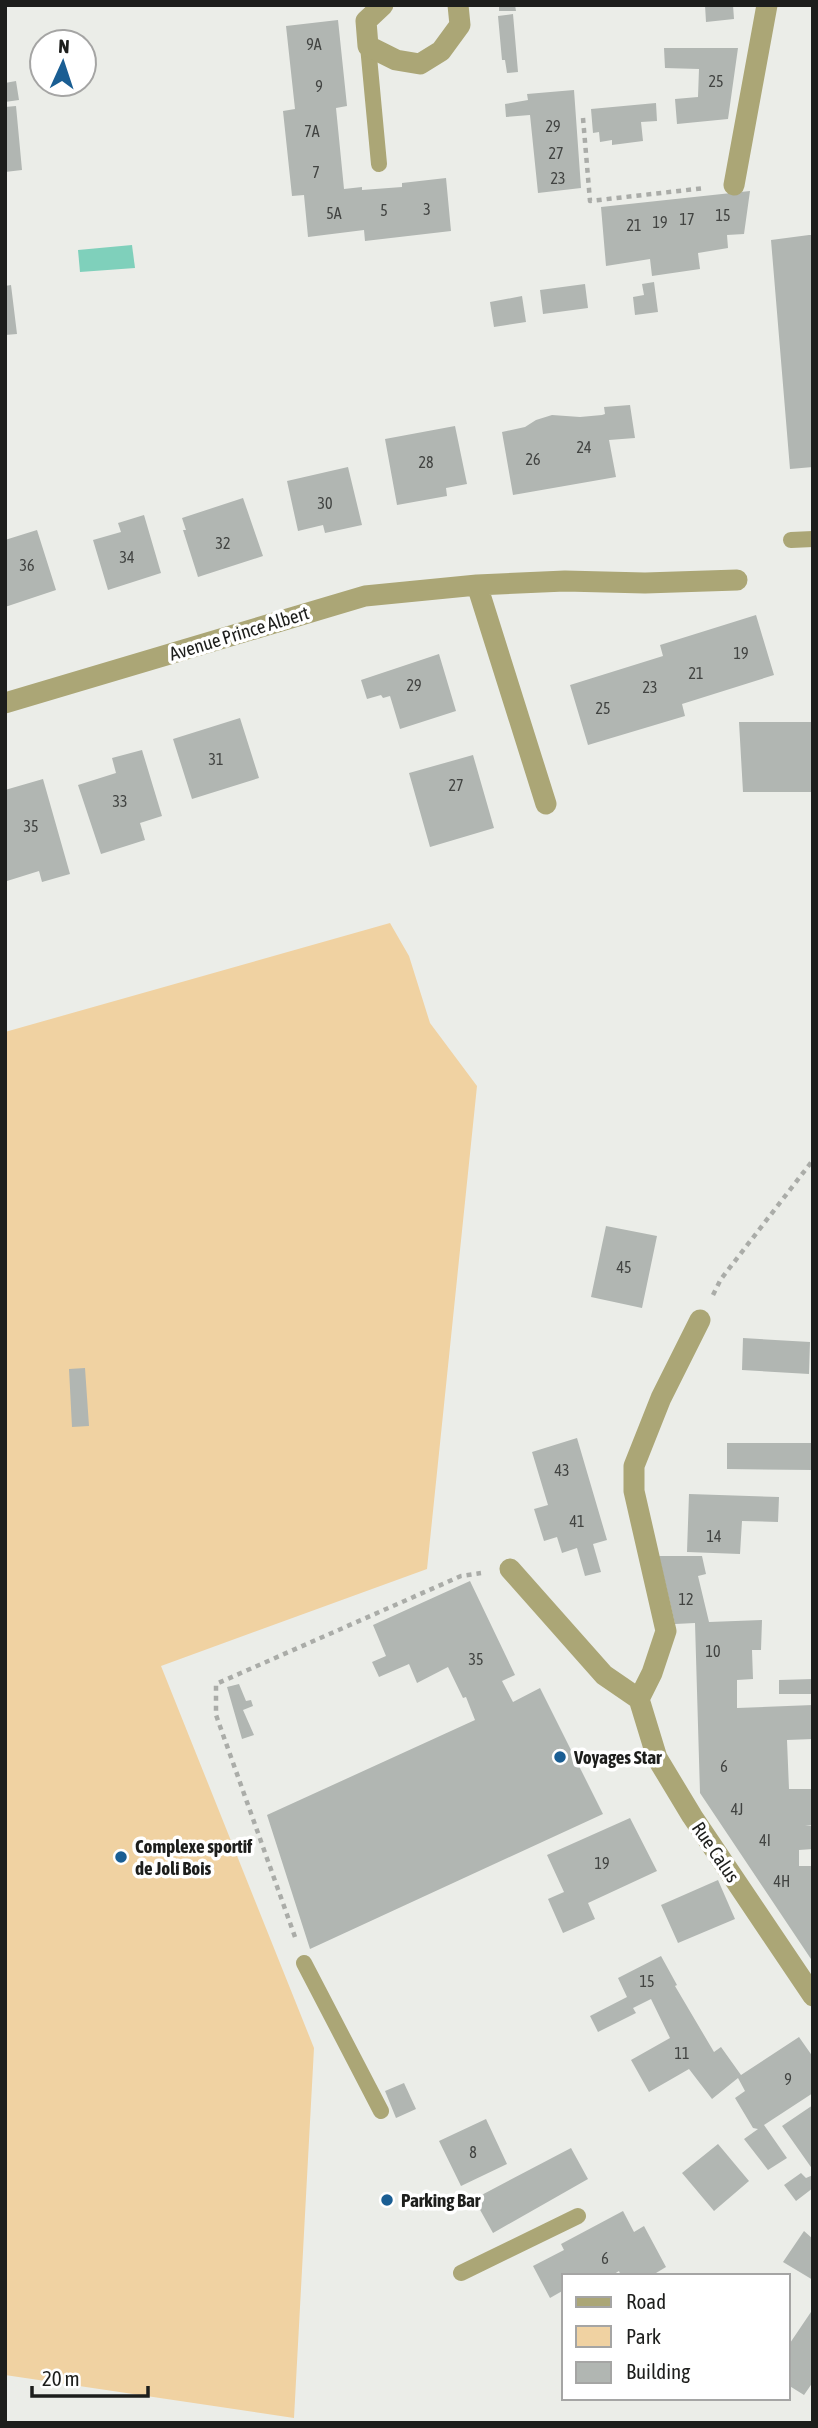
<svg xmlns="http://www.w3.org/2000/svg" width="818" height="2428" font-family="'Asap Condensed',sans-serif">
<style>
.green{fill:#f0d2a2}
.water{fill:#7fd0bb}
.building{fill:#b1b6b2}
.lines{fill:none;stroke-linecap:round;stroke-linejoin:round}
.path{stroke:#aaaca8;stroke-width:4.5;stroke-dasharray:5 5;stroke-linecap:butt}
.service{stroke:#aba676;stroke-width:16}
.minor{stroke:#aba676;stroke-width:21}
.poi-dot{fill:#1a5e93;stroke:#fff;stroke-width:2.5}
.labels{text-anchor:middle;dominant-baseline:central;stroke-width:7;stroke-linejoin:round;paint-order:stroke}
.number-label{font-size:16px;fill:#424442}
.street-label{font-size:19px;fill:#1d1e1c;stroke:#fff}
.poi-label{font-size:19px;font-weight:bold;fill:#1d1e1c;stroke:#fff;text-anchor:start}
</style>
<rect width="100%" height="100%" fill="#ebede8"/>
<path class="green" d="M390 923 409 956 430 1023 477 1086 427 1569 161 1666 314 2048 294 2418 5 2375V1032Z"/>
<path class="water" d="M132 245 135 268 80 272 78 250Z"/>
<path class="building" d="M499 5H515L516 11H499Z
M705 5H733L734 19 706 22Z
M513 14 518 72 507 73 505 60H502L498 16Z
M338 20 347 106 336 108 344 189 362 187V190L402 187V183L446 178 451 231 365 241 364 230 308 237 304 195 292 196 283 111 295 109 286 26Z
M664 48H738L728 119 677 124 675 99 698 97 699 69 665 68Z
M16 81 19 100 5 102V83Z
M574 90 581 188 538 193 530 115 506 117 505 104 528 100 527 94Z
M656 103 657 121 641 122 643 141 612 145V140L600 142 599 132 593 133 591 109Z
M16 106 22 170 5 172V107Z
M750 191 744 234 727 235 728 248 698 253 700 269 652 276 650 259 606 266 601 207Z
M809 235H813V467L790 469 771 240Z
M654 282 658 312 635 315 633 297 644 295 642 284Z
M585 284 588 308 543 314 540 290Z
M11 285 17 334 5 335V286Z
M522 296 526 322 494 327 490 302Z
M630 405 635 438 609 440 616 477 513 495 502 432 525 427 536 420 552 415 580 417 602 415 605 414 604 407Z
M455 426 467 484 446 488 447 496 397 505 385 439Z
M348 467 362 525 325 533 323 525 298 531 287 481Z
M243 498 263 556 198 577 183 530H186L182 518Z
M144 515 161 573 108 590 93 540 121 532 118 523Z
M37 530 56 590 5 607V540Z
M756 615 774 675 682 704 685 716 588 745 570 685 663 656 660 645Z
M439 654 456 711 400 729 390 696 383 698 381 695 367 699 361 680Z
M240 718 259 778 192 799 173 739Z
M739 722H813V792H743Z
M142 750 162 816 140 823 145 840 101 854 78 785 116 773 112 758Z
M473 755 494 828 430 847 409 773Z
M43 779 70 874 42 882 39 871 7 881 5 790Z
M606 1226 657 1236 642 1308 591 1297Z
M743 1338 810 1342 809 1374 742 1370Z
M85 1368 89 1426 72 1427 69 1369Z
M577 1438 607 1540 593 1544 601 1572 585 1576 577 1548 562 1553 557 1537 544 1541 534 1509 548 1505 532 1452Z
M727 1443H813V1470L727 1469Z
M689 1494 779 1497 778 1522 742 1521 740 1554 687 1552Z
M659 1556H702L706 1574 698 1576 709 1622 762 1620 761 1650H752L753 1679 737 1680V1708L813 1705V1739L787 1740 789 1789H813V1825L805 1826H813V1849L799 1850V1866H813V1962L700 1793 695 1623 675 1624Z
M470 1581 515 1675 502 1681 513 1702 540 1688 603 1814 310 1949 267 1815 475 1720 466 1697 463 1698 448 1667 417 1683 409 1664 379 1677 372 1662 386 1656 373 1625Z
M813 1679V1694H779V1680Z
M239 1684 246 1701 251 1700 253 1706 243 1710 254 1735 242 1739 227 1687Z
M630 1818 657 1871 588 1903 595 1919 563 1933 548 1899 564 1892 547 1855Z
M718 1880 735 1919 678 1943 661 1905Z
M661 1956 677 1985 675 1986 714 2052 721 2047 741 2075 799 2037 813 2057V2093L764 2125 787 2158 768 2170 744 2139 758 2129 753 2128 735 2098 745 2091 738 2078 712 2099 689 2069 649 2092 631 2060 670 2038 651 1999 633 2008 636 2013 598 2032 590 2016 627 1997 618 1978Z
M404 2083 416 2109 396 2118 385 2091Z
M813 2105V2170L782 2126Z
M486 2119 507 2164 461 2186 439 2141Z
M718 2144 749 2181 714 2211 682 2173Z
M571 2148 588 2179 493 2233 474 2199Z
M801 2173 806 2178 813 2175V2188L796 2201 784 2185Z
M623 2211 634 2232 644 2226 666 2267 651 2276H621L619 2271 611 2276H564V2290L550 2298 533 2266 564 2250 561 2244Z
M804 2231 813 2239V2280L783 2262Z
M813 2309V2382L804 2395 788 2385V2346Z"/>
<g class="lines">
<path class="path" d="M583 118 590 201 705 188
M713 1295 721 1279 813 1160
M295 1937 216 1715V1684L461 1576 481 1573"/>
<path class="service" d="M368 46 379 164
M791 540 813 539
M304 1963 381 2111
M461 2273 578 2216"/>
<path class="minor" d="M383 5 366 21 368 46 396 60 420 64 441 51 460 25 458 5
M734 185 767 5
M477 585 546 804
M5 703 365 596 477 585 565 581 645 583 737 580
M510 1569 604 1675 639 1699 657 1758 692 1816 813 1996
M639 1699 652 1673 666 1631 634 1491V1466L661 1398 700 1320"/>
</g>
<g class="poi-dot">
<circle cx="560" cy="1757" r="7"/>
<circle cx="121" cy="1857" r="7"/>
<circle cx="387" cy="2200" r="7"/>
</g>
<g class="labels">
<g class="number-label">
<text x="314" y="44">9A</text>
<text x="716" y="81">25</text>
<text x="319" y="86">9</text>
<text x="553" y="126">29</text>
<text x="312" y="131">7A</text>
<text x="556" y="153">27</text>
<text x="316" y="172">7</text>
<text x="558" y="178">23</text>
<text x="427" y="209">3</text>
<text x="384" y="210">5</text>
<text x="334" y="213">5A</text>
<text x="723" y="215">15</text>
<text x="687" y="219">17</text>
<text x="660" y="222">19</text>
<text x="634" y="225">21</text>
<text x="584" y="447">24</text>
<text x="533" y="459">26</text>
<text x="426" y="462">28</text>
<text x="325" y="503">30</text>
<text x="223" y="543">32</text>
<text x="127" y="557">34</text>
<text x="27" y="565">36</text>
<text x="741" y="653">19</text>
<text x="696" y="673">21</text>
<text x="414" y="685">29</text>
<text x="650" y="687">23</text>
<text x="603" y="708">25</text>
<text x="216" y="759">31</text>
<text x="456" y="785">27</text>
<text x="120" y="801">33</text>
<text x="31" y="826">35</text>
<text x="624" y="1267">45</text>
<text x="562" y="1470">43</text>
<text x="577" y="1521">41</text>
<text x="714" y="1536">14</text>
<text x="686" y="1599">12</text>
<text x="713" y="1651">10</text>
<text x="476" y="1659">35</text>
<text x="724" y="1766">6</text>
<text x="737" y="1809">4J</text>
<text x="765" y="1840">4I</text>
<text x="602" y="1863">19</text>
<text x="782" y="1881">4H</text>
<text x="647" y="1981">15</text>
<text x="682" y="2053">11</text>
<text x="788" y="2079">9</text>
<text x="473" y="2152">8</text>
<text x="605" y="2258">6</text>
</g>
<g class="street-label">
<text transform="translate(239 633) rotate(-17)">Avenue Prince Albert</text>
<text transform="translate(716 1852) rotate(56)">Rue Calus</text>
</g>
<g class="poi-label">
<text x="574" y="1757">Voyages Star</text>
<text x="135" y="1846">Complexe sportif<tspan x="135" dy="22">de Joli Bois</tspan></text>
<text x="401" y="2200">Parking Bar</text>
</g>
</g>
<rect width="818" height="2428" fill="none" stroke="#1d1e1c" stroke-width="14"/>
<rect x="562" y="2274" width="228" height="126" fill="#ffffff" stroke="#a5a5a4" stroke-width="2"/>
<rect x="576" y="2297" width="35" height="10" fill="#aba676" stroke="#a5a5a4" stroke-width="2"/>
<text x="626" y="2309" font-size="21" fill="#1d1e1c">Road</text>
<rect x="576" y="2326" width="35" height="21" fill="#f0d2a2" stroke="#a5a5a4" stroke-width="2"/>
<text x="626" y="2344" font-size="21" fill="#1d1e1c">Park</text>
<rect x="576" y="2362" width="35" height="21" fill="#b1b6b2" stroke="#a5a5a4" stroke-width="2"/>
<text x="626" y="2379" font-size="21" fill="#1d1e1c">Building</text>
<g transform="translate(63 63) rotate(3)"><circle r="33" fill="#ffffff" stroke="#a5a5a4" stroke-width="2"/>
<path d="M0-5L12 26L0 18L-12 26Z" fill="#1a5e93"/>
<text y="-10" font-size="19" font-weight="bold" text-anchor="middle" fill="#1d1e1c">N</text>
</g>
<path d="M32 2386v10h116v-10" fill="none" stroke="#1d1e1c" stroke-width="3.5"/>
<text x="42" y="2386" font-size="21" fill="#1d1e1c" stroke="#ffffff" stroke-width="5" paint-order="stroke">20 m</text>
</svg>
